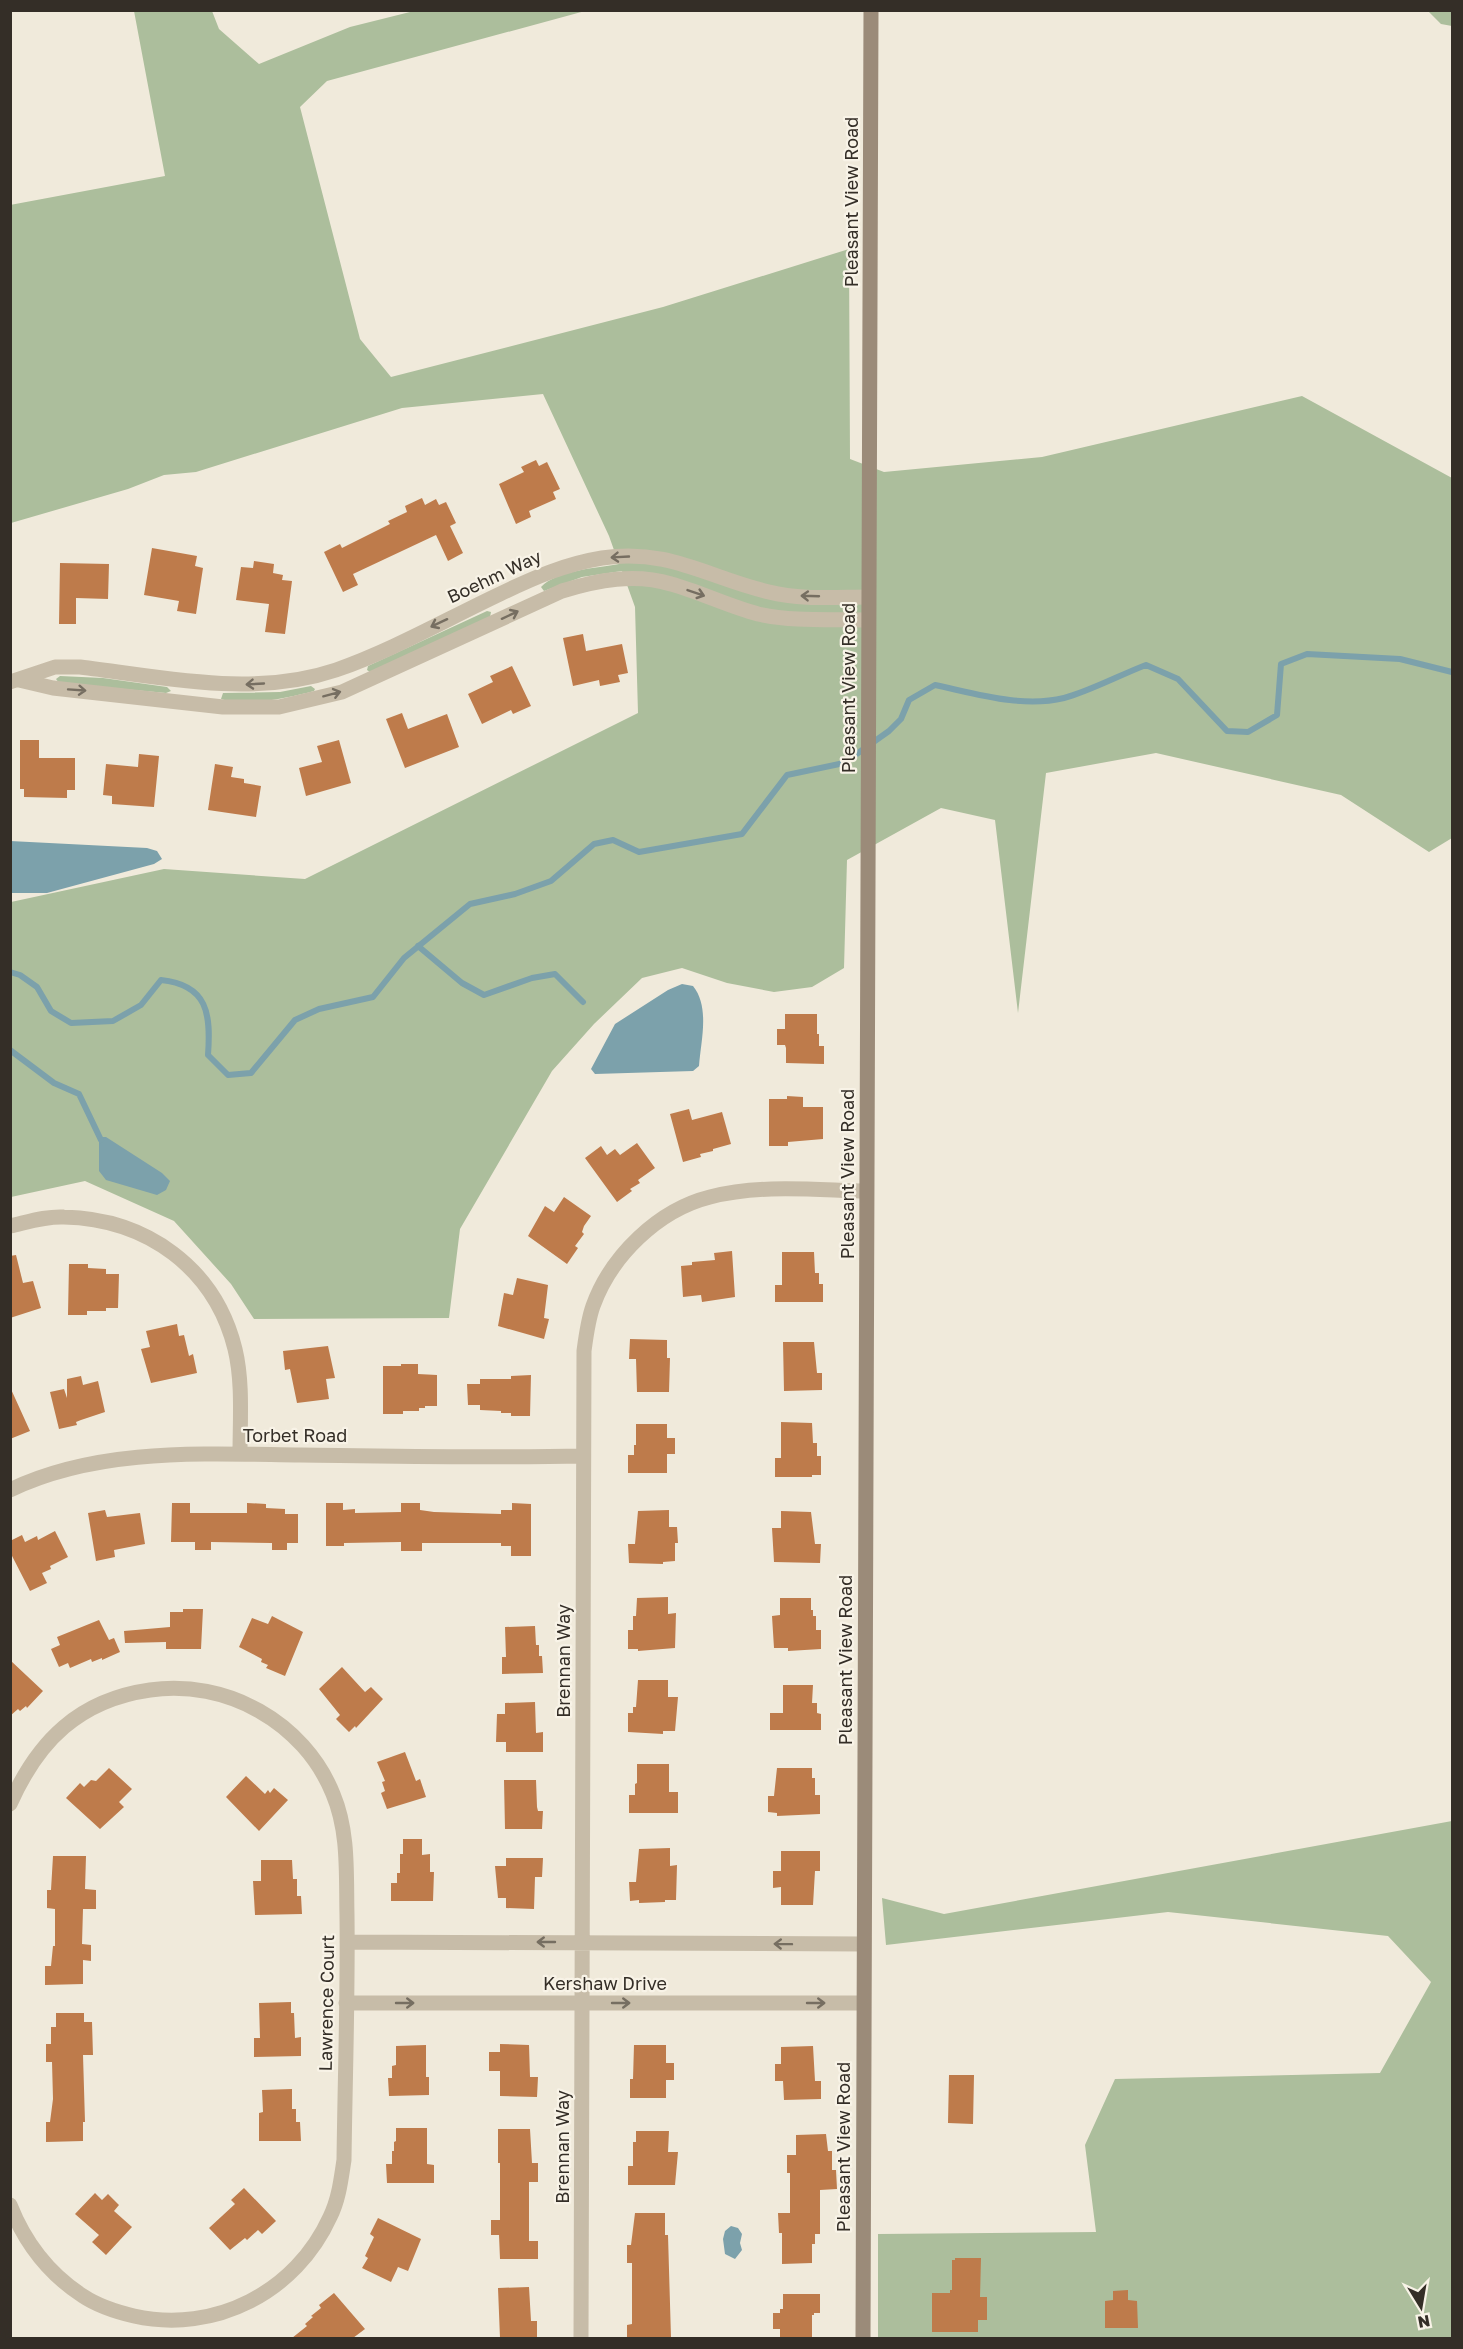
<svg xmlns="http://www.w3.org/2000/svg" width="1463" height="2349" font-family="'Golos Text',sans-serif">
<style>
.green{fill:#acbe9c}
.water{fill:#7ca1ab}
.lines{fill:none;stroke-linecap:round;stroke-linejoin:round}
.stream{stroke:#7ca1ab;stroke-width:6}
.building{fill:#be7b4b}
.street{stroke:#c7bca8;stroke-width:15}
.secondary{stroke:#9b8b79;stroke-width:15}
.oneway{stroke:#766e61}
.labels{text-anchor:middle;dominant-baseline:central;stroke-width:4.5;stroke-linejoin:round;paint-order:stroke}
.street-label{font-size:18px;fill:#342e27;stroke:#f8f3e7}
</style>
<rect width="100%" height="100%" fill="#f0eadb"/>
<path class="green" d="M134 11H212L219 29 259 64 350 27 414 11H585L327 81 300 107 360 339 391 377 663 307 849 249 850 459 884 472 1042 457 1302 396 1452 478V838L1429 852 1341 795 1156 753 1046 773 1018 1013 995 820 941 808 847 860 844 968 812 987 774 992 727 983 682 968 642 978 594 1024 552 1071 460 1229 449 1318 254 1319 231 1284 174 1221 85 1181 11 1197V902L164 869 305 879 638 713 635 607 622 571 582 577 544 591 541 587C557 570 597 568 619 564L609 536 543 394 402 408 196 472 164 475 128 489 11 523 10 205 165 176Z
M1428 11H1452V26L1441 24Z
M487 611 491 612 490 617 370 672 367 670 368 666Z
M60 676 103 678 167 687 171 691 166 693 59 683 56 679Z
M311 686 315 689 314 691C289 698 245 707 221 699L223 693 280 692Z
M1452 1821V2338H878V2234L1096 2232 1085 2145 1115 2079 1380 2073 1431 1982 1388 1936 1168 1912 886 1945 882 1898 944 1914Z"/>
<path class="water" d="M10 841 147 848 157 851 162 859 154 864 47 893H11Z
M682 984 693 986C710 1007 701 1040 699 1066L693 1071 595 1074 591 1069 615 1024 668 990Z
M99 1137H106L162 1173 170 1181 166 1190 157 1195 106 1180 99 1171Z
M731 2226 738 2228 742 2234 740 2243 742 2250 735 2259 725 2254 723 2239 725 2231Z"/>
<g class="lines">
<path class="stream" d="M418 946 462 983 484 995 532 978 555 974 583 1002
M10 972 20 975 37 987 51 1011 71 1023 113 1021 141 1005 161 980C208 985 211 1014 208 1055L228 1075 251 1073 295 1020 319 1009 373 997 404 958 470 904 515 894 551 881 594 844 613 840 639 852 742 834 787 775 844 763 889 731 901 719 909 700 935 685C977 694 1022 708 1064 698 1088 692 1122 674 1146 665L1178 679 1227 731 1248 732 1277 715 1281 664 1307 654 1400 659 1452 672
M10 1050 54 1083 79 1094 101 1140"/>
</g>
<path class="building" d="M536 460 539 466 547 462 560 489 553 492 556 499 529 511 531 517 516 524 499 484 524 472 521 467Z
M422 498 425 505 436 499 439 505 446 502 456 523 450 526 463 553 448 561 436 535 353 574 358 585 343 592 324 552 340 544 342 548 390 524 388 521 407 512 405 506Z
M152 548 197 556 195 566 203 568 196 614 177 611 179 601 144 595Z
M254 561 274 564 273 573 283 575 282 580 292 581 285 634 265 632 269 604 236 600 241 567 253 568Z
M60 563 109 564 108 599 76 598V624H59Z
M583 634 586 651 622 644 628 673 618 675 620 682 600 686 599 680 573 686 563 638Z
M512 666 531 706 513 714 511 710 482 724 468 694 493 682 490 676Z
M402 713 408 729 447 714 459 747 405 768 386 719Z
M20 740H39V758H75V790H67V798L24 797V789H20Z
M339 740 351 783 306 796 299 768 322 762 317 746Z
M139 754 159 756 154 807 112 804V796L103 795 106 764 138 767Z
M215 764 233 767 231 777 244 779V783L261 786 256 817 208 810Z
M785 1014H817V1034H819V1046H824V1064L786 1063V1048L785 1045H777V1029H785Z
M787 1096 803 1097V1107H823V1139L788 1142V1146H769V1099H787Z
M689 1109 692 1120 722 1112 731 1144 713 1149V1151L700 1154 701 1157 683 1162 670 1114Z
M637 1143 655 1168 638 1180 640 1183 630 1189 632 1191 617 1202 585 1158 601 1146 607 1155 615 1149 620 1155Z
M564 1197 591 1216 584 1226 582 1232 584 1234 575 1246 578 1248 567 1264 528 1236 545 1206 554 1212Z
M732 1251 735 1297 702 1302 701 1295 683 1297 681 1266 692 1265V1262L715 1260 714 1253Z
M782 1252H814L815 1273H819V1284H823V1302H775V1285H782Z
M16 1255 23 1283 33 1281 41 1308 10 1318V1256Z
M69 1264H88V1268L106 1269V1274H119L118 1308H106V1311H87V1315H68Z
M517 1278 548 1285 544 1318 549 1319 544 1339 498 1326 504 1293 513 1295Z
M177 1324 179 1336 184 1335 189 1356 193 1354 197 1373 151 1383 141 1349 150 1347 146 1331Z
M630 1339 667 1340V1358H670L669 1392H637L636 1359H629Z
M783 1342H814L817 1373H822V1390L784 1391Z
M328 1346 335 1378 326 1379 329 1399 297 1403 290 1369 285 1370 283 1351Z
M401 1364H418V1374L437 1375V1406H425V1408H419V1411H403V1414H383V1366H401Z
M531 1375 530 1416H511V1413H501V1411L480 1410V1405H468L467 1384H480V1379H511V1376Z
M81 1376 83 1385 98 1381 105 1412 81 1420 76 1422 77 1425 59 1429 50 1392 64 1389 67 1398V1379Z
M10 1387 30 1431 10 1439Z
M781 1422 812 1423 813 1443H817V1456H821V1475H812V1477H775V1458H781Z
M636 1424H667V1438H675V1454H667V1473H628V1455H634V1445H636Z
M172 1503H190V1513H247V1503L266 1504V1508L285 1509V1514H298V1543H287V1550H272V1543L211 1542V1550H195V1542H171Z
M326 1503H343V1510L355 1509V1513L401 1512V1503H420V1510L434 1512 501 1514V1510H512V1503L531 1504V1556H511V1546H501V1543H422V1551H401V1542L344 1543V1546H326Z
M105 1510 107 1517 140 1513 145 1544 114 1550 115 1557 96 1561 88 1513Z
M669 1510V1527H677L678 1543H675V1561L663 1562V1564L629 1563 628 1544H635L638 1511Z
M781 1511 811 1512 815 1544H821L820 1563 774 1562 772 1528H781Z
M55 1531 68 1557 50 1566 51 1569 42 1573 47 1583 30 1591 10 1552V1541L22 1535 25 1542 37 1536 38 1540Z
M668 1597V1614L676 1613 675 1648 638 1651V1649H628V1630H633V1616H636L637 1598Z
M780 1598H811V1610H813V1616H816V1630H821V1649L788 1651V1648H774L772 1616 780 1615Z
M183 1609H203L201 1649H166V1642L125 1643 124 1631 170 1627V1612H183Z
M272 1616 303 1632 285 1676 266 1668 268 1665 261 1662 262 1659 239 1647 252 1618 268 1624Z
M99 1620 109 1640 114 1638 120 1652 102 1660V1658L92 1662 91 1659 70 1668 68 1663 59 1667 51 1649 60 1645 57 1637Z
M535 1626 536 1645H539V1656H542L543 1673 502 1674V1657H506L505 1627Z
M10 1660 43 1691 27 1708 26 1706 20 1711 18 1709 10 1716Z
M342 1667 365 1692 371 1687 383 1699 356 1728 355 1726 349 1732 336 1719 340 1715 319 1689Z
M638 1680H668V1697H678L675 1731H663V1734L628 1732V1713H633V1707H636Z
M783 1685H813L812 1703H817V1713L821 1714V1730H770V1713H783Z
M535 1702 536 1733 543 1732V1752H506V1742H496L497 1714H505V1703Z
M405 1752 416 1781 420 1779 426 1797 387 1809 381 1793 385 1791 382 1782 385 1781 377 1762Z
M637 1764H669V1792H678V1813H629V1795H635V1784L637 1783Z
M109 1768 132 1789 119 1802 124 1807 100 1829 66 1798 80 1783 84 1787 91 1780 96 1781Z
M777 1768H812V1778H815V1795H820V1814L777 1816V1813L768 1812V1796H774Z
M246 1776 265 1794 268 1790 270 1793 274 1788 288 1800 259 1831 226 1797Z
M504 1780H536L537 1807 538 1811H543L542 1829H505Z
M403 1839H422V1855L430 1854V1872H434L433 1901H391V1883H397V1873H400V1854H403Z
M670 1848V1866L677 1865 676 1900H665V1902L639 1903V1900L630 1901 629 1882H636L639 1849Z
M781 1851H820V1871H815L813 1905H781V1887L773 1888V1871H781Z
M53 1856H86L85 1889 96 1890V1909H83L82 1944 91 1945V1961L83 1960V1984L45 1985V1966H51L53 1946H55V1909L47 1908V1890H51Z
M506 1858H543L542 1877H535L534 1909 506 1908V1898H498L495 1866H506Z
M261 1860H292L293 1879H297V1896H301L302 1914 255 1915 253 1881H261Z
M291 2002V2013H294L295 2038 301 2037V2056L254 2057V2038H260L259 2003Z
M56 2013H84V2022H92L93 2055H83L85 2122H83V2141L46 2142V2122H50L53 2099 52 2062H46V2044H51V2027H56Z
M500 2044 529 2045 530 2077H538L537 2097 500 2096V2071H489V2052H500Z
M426 2045V2077H429V2095L389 2096 388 2078H392V2066L396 2065V2046Z
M634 2045H666V2063H674V2080H666V2098H630V2079H633Z
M813 2046 815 2081H821V2099L784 2100 783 2081H775V2064H781V2047Z
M949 2075H974L973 2124 948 2123Z
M292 2089V2109H296V2122H300L301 2141H259V2113L263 2112 262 2090Z
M396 2128H427V2164L434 2165V2183H387L386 2164H392V2151H394V2142L396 2141Z
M498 2129H530L532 2163H538V2182H529V2241H538V2259H500L499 2235H491V2220H500V2163H498Z
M636 2131H669L668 2152H678L675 2185H628V2166H633V2142H636Z
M826 2134 828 2151H832V2170H836L837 2189 820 2190V2234H815V2244H812V2263L782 2264V2233H779L778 2213H790V2173H787V2155H796V2135Z
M244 2188 276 2221 262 2234 258 2230 247 2240 245 2238 230 2250 209 2228 235 2204 231 2200Z
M95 2193 102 2200 108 2194 119 2205 114 2211 132 2227 106 2255 92 2242 99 2235 75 2214Z
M635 2213H665V2235H668L671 2338H627V2325L632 2324V2263H627V2245H631Z
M378 2218 421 2239 408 2271 398 2267 391 2282 362 2268 368 2258 365 2256 374 2237 370 2234Z
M955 2258H981L980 2297H987V2320H978V2332H932V2293H950V2290H952V2260H955Z
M529 2287 531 2321H537V2338H500L498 2288Z
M1128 2290V2300L1137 2301 1138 2328H1105V2301L1113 2300V2291Z
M334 2293 365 2329 353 2338H292L307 2326 305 2324 313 2317 311 2316 321 2308 319 2305Z
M783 2294H820V2313H814V2315H812V2338H780V2329H773V2313H780V2309H783Z"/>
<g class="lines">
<path class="street" d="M19 680 53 688 223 707H279L342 692 562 591C598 580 635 573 671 584 700 592 728 606 758 614 793 622 832 619 868 620
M10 682 55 667H80C164 677 253 698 336 670 391 651 447 619 500 594 533 578 565 564 602 558 670 548 708 578 769 592 800 600 836 597 868 597
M10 1226C28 1222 46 1216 64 1217 147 1219 215 1268 235 1349 243 1382 240 1420 240 1454
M10 1490C99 1447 206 1454 301 1455 395 1456 489 1458 583 1456
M10 1804C38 1741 79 1700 150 1690 226 1679 304 1722 333 1794 349 1832 346 1874 347 1915 348 1996 345 2078 344 2160 341 2179 339 2199 330 2217 296 2292 215 2334 134 2316 117 2312 98 2306 83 2296 49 2274 25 2243 10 2205
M347 1942 863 1944
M346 2003H863
M581 2338 584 1351C586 1336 588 1320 593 1306 611 1256 658 1210 710 1197 760 1184 815 1190 866 1191"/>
<path class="secondary" d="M863 2338 871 10"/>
</g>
<defs><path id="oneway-shaft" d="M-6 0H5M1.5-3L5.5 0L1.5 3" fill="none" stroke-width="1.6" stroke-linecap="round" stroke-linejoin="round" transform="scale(1.5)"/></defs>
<g class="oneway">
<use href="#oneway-shaft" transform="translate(620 557) rotate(177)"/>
<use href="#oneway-shaft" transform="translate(696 593) rotate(19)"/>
<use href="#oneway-shaft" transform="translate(810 596) rotate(-178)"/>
<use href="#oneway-shaft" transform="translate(510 615) rotate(-25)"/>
<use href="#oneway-shaft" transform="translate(439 623) rotate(155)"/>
<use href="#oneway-shaft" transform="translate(255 684) rotate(177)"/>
<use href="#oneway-shaft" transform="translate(77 690) rotate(4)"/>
<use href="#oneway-shaft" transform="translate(332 694) rotate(-15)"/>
<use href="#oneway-shaft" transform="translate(546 1942) rotate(-180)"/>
<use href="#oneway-shaft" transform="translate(783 1944) rotate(-179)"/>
<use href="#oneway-shaft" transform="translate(405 2003)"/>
<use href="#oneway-shaft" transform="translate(621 2003)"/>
<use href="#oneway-shaft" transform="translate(816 2003)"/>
</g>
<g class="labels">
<g class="street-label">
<text transform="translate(851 202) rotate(-90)">Pleasant View Road</text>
<text transform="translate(494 576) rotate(-25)">Boehm Way</text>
<text transform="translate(848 688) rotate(-90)">Pleasant View Road</text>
<text transform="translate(847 1174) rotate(-90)">Pleasant View Road</text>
<text x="295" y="1435">Torbet Road</text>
<text transform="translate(845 1660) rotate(-90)">Pleasant View Road</text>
<text transform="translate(563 1661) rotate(-90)">Brennan Way</text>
<text x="605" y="1983">Kershaw Drive</text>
<text transform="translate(326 2003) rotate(-89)">Lawrence Court</text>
<text transform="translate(562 2147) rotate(-90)">Brennan Way</text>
<text transform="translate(843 2147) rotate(-90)">Pleasant View Road</text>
</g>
</g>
<rect width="1463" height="2349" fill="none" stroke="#342e27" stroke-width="24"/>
<g transform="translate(1421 2307) rotate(169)" stroke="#f8f3e7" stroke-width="4.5" paint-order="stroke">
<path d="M0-4.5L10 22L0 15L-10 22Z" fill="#342e27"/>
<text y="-9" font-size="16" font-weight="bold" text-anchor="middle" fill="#342e27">N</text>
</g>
</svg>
